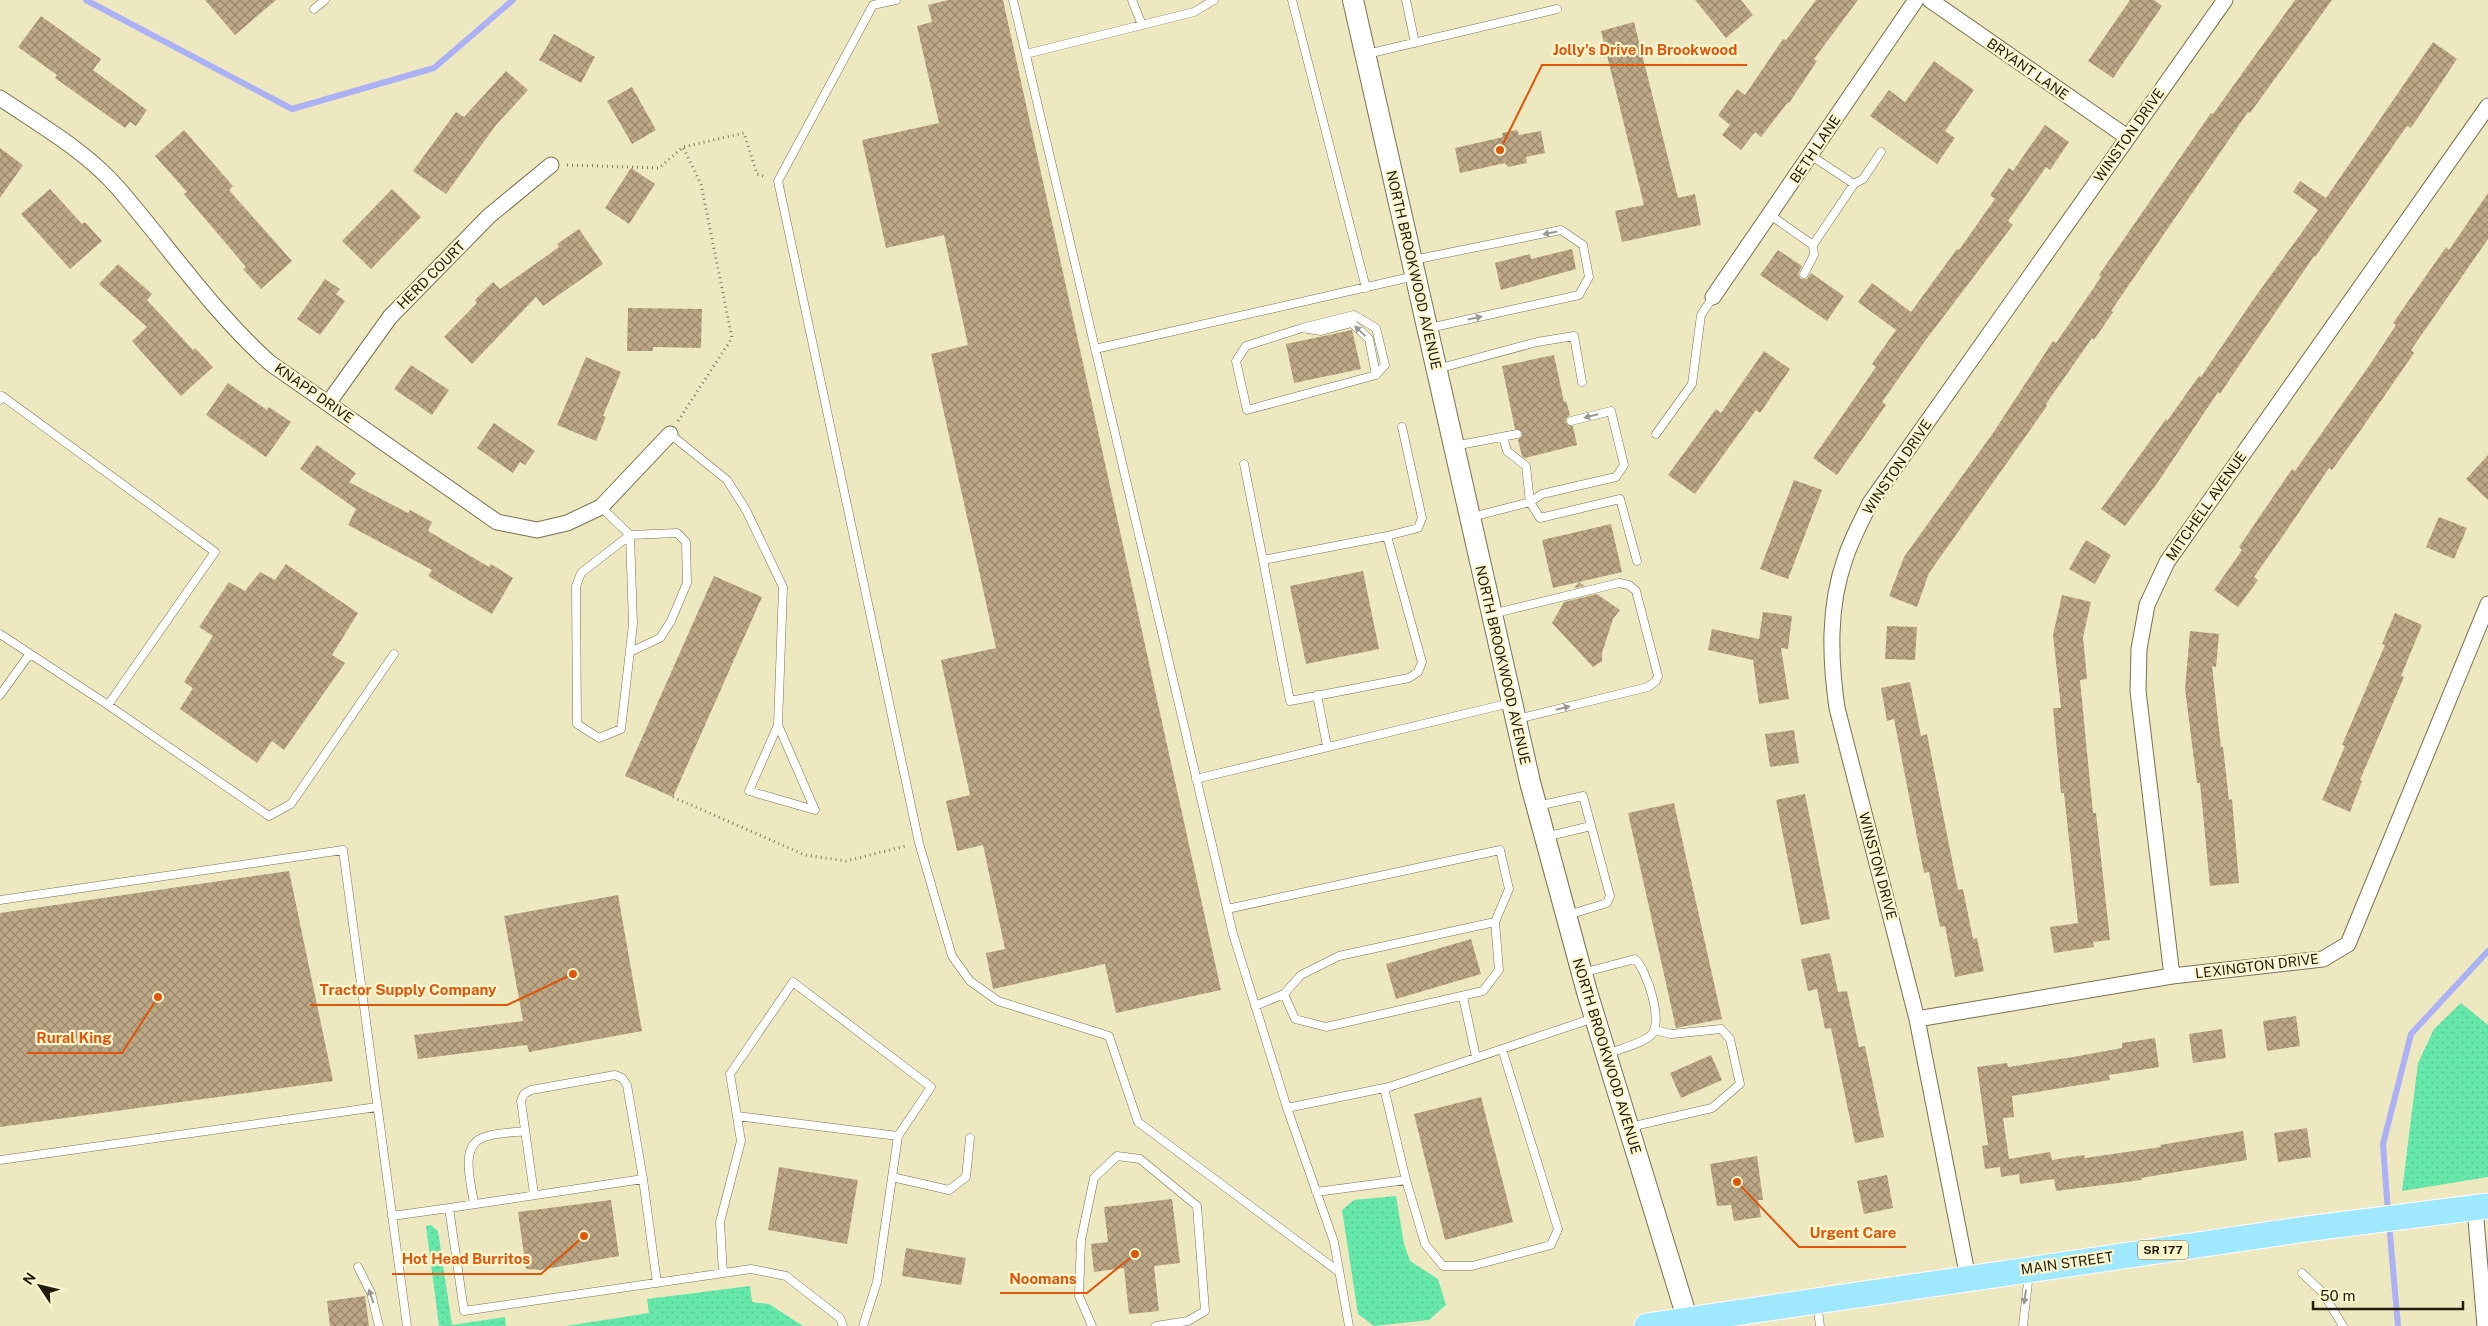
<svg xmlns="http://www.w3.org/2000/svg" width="2488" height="1326" font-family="'Public Sans',sans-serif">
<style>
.grass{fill:url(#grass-dots)}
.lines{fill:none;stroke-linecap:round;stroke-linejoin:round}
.stream{stroke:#abb1f4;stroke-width:6}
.building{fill:url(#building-cross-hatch)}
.service-casing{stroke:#78724e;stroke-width:9}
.minor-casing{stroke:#78724e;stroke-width:17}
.tertiary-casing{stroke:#78724e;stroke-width:22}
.primary-casing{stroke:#fff;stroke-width:27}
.path{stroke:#7f7b61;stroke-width:3;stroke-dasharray:1 4;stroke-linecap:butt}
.service{stroke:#fff;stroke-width:8}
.minor{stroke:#fff;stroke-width:15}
.tertiary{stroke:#fff;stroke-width:20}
.primary{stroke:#a0e8fd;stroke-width:25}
.oneway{fill:#9b9993}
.labels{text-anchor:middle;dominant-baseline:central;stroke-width:4.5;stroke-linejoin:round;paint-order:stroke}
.shield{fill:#fcf6ce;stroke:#625e48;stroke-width:1}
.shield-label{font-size:12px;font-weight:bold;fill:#201d0f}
.street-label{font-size:14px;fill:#201d0f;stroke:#fcf6ce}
.leader{fill:none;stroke:#de560c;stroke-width:2}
.callout-dot{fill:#de560c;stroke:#fcf6ce;stroke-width:2}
.callout-label{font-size:15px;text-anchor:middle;font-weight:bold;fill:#de560c;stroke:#fcf6ce;stroke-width:4.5;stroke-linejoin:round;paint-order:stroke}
</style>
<defs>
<pattern id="grass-dots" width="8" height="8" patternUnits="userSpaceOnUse" patternTransform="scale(1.25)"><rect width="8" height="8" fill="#65e7aa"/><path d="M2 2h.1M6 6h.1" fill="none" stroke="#57c691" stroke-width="1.8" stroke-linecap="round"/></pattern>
<pattern id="building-cross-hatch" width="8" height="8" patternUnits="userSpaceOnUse" patternTransform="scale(1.25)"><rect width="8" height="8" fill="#bca885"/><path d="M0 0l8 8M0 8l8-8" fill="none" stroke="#98886b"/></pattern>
</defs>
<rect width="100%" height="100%" fill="#eee8c1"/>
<path class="grass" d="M2461 1003 2488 1025V1177L2402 1191 2418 1063 2434 1029Z
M1396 1196 1404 1244 1410 1261 1438 1279 1446 1305 1429 1320 1374 1326 1358 1314 1342 1210 1354 1200Z
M431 1225 438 1231 452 1325 505 1317 506 1326H439L426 1226Z
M750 1286 752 1302 769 1304 803 1326H566L649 1313 647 1299Z"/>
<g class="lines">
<path class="stream" d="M86 0 292 109 434 68 513 0
M2388 1213 2383 1144 2411 1034 2488 951
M2389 1223 2398 1326"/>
</g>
<path class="building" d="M205 0H276L235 35Z
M948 0H1003L1221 990 1116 1013 1105 964 993 989 986 953 1005 949 983 845 957 851 946 801 970 795 941 660 996 648 931 354 968 345 944 235 886 248 862 140 939 123 917 26 932 22 928 5Z
M1695 0H1741L1753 15 1726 38Z
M1816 0H1858L1814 59 1817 61 1789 103 1788 102 1761 137 1755 132 1741 150 1722 135 1730 125 1718 115 1737 89 1745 95 1783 39 1786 40Z
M2130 0H2154L2162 6 2113 78 2088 61Z
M2295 0H2332L2250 113 2248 112 2111 311 2113 312 2094 340 2092 338 2046 404 2047 406 1929 573 1917 607 1889 596 1904 557 1993 433 2053 341 2056 343 2101 277 2099 275 2211 113 2213 114Z
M41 16 101 59 93 70 147 110 136 126 130 122 125 128 55 78 57 75 18 47Z
M1634 22 1678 198 1695 194 1701 225 1622 242 1615 211 1644 205 1601 31Z
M554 34 595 57 581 83 539 60Z
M2433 42 2457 59 2411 128 2407 126 2315 257 2314 256 2238 367 2220 394 2218 392 2158 482 2125 526 2101 509 2166 419 2167 421 2199 376 2201 377 2253 300 2318 210 2293 192 2300 181 2326 198Z
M1934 61 1974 90 1945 131 1955 138 1937 164 1870 116 1889 90 1905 102Z
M506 71 528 90 496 125 446 194 413 171 456 112 464 117Z
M632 87 656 130 632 144 607 101Z
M2045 125 2069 142 2050 170 2046 167 2008 221 2013 225 1928 337 1882 402 1886 405 1837 475 1813 458 1876 367 1872 364 1896 330 1858 302 1872 283 1911 312 1957 249 1959 250 1995 199 1990 195 2009 168 2013 171Z
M184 130 233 186 229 190 292 261 261 289 243 269 246 267 184 194 187 192 155 156Z
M1517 130 1519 135 1541 131 1545 153 1526 157 1527 163 1508 167 1505 163 1460 173 1455 148 1503 137 1502 133Z
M0 148 23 165 0 198Z
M631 168 655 184 629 224 605 208Z
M50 189 82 224 85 222 102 241 70 269 21 214Z
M392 189 421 217 371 269 342 241Z
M2488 193V239L2411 350 2414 353 2360 431 2332 470 2329 468 2282 537 2254 577 2258 580 2238 607 2214 590 2242 550 2239 547 2292 469 2295 471 2371 363 2396 325 2393 323 2446 247 2449 250Z
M579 229 603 264 543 306 536 297 472 364 444 337 477 303 475 300 493 282 500 289 559 247 557 244Z
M1572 249 1576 269 1501 290 1495 263 1530 254 1531 259Z
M1778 250 1802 266 1798 274 1801 279H1807L1811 273 1844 296 1827 321 1760 275Z
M118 264 152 294 147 300 193 350 195 348 213 367 181 396 132 341 147 327 99 284Z
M325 279 340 289 336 294 345 301 320 335 297 319Z
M628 308 702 309 701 348 653 347V351H627Z
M1352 330 1361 369 1294 383 1286 344Z
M1764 351 1790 369 1760 413 1756 410 1695 494 1668 475 1716 409 1721 413Z
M1554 355 1564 402 1566 401 1570 415 1566 419V423L1573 426 1577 445 1525 458 1522 456 1518 440 1522 436V432L1515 429 1502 366Z
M586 357 621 372 603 416 606 417 596 441 557 425Z
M411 365 449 390 432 415 394 389Z
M228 383 267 410 269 407 291 422 266 457 206 415Z
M494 423 535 451 525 465 520 462 513 473 477 448Z
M317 445 356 473 349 482 408 513 410 510 432 522 428 531 489 567 491 564 513 578 492 614 428 576 432 570 348 525 356 509 300 469Z
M2488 455V500L2466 479Z
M1794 480 1822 490 1788 579 1760 569Z
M2439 517 2467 528 2454 559 2426 547Z
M1611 524 1622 572 1579 582 1585 586 1574 588 1579 582 1553 588 1542 540Z
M2086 540 2111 555 2095 584 2069 569Z
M286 564 358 613 332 655 345 663 284 750 272 741 257 763 180 709 193 688 184 682 213 636 199 627 229 582 245 591 260 572 275 580Z
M1363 571 1379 649 1306 664 1290 586Z
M714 576 762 597 673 797 625 776Z
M1597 594 1620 610 1613 619 1602 653V661L1593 667 1552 623 1564 602Z
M2062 595 2091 602 2083 637 2087 679 2080 680 2093 813H2096L2110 940 2093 942 2094 947 2054 953 2050 927 2078 923 2064 793H2061L2053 708H2061L2053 635Z
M1763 612 1792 616 1788 649 1781 648 1789 699 1759 704 1753 660 1708 650 1712 629 1759 639Z
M2395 613 2422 625 2401 676 2404 677 2360 780 2362 781 2350 812 2322 800 2345 746 2342 745 2385 645 2382 644Z
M1887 626 1917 627 1915 660 1885 659Z
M2190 631 2219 634 2216 667 2212 666 2221 747H2223L2229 800 2232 799 2239 883 2210 886 2200 783H2197L2185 689Z
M1910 682 1921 736 1927 734 1958 890 1963 889 1973 939 1977 938 1984 971 1955 977 1945 926 1940 927 1929 872 1924 873 1894 719 1887 721 1881 688Z
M1794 730 1799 763 1770 767 1765 734Z
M1805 794 1830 919 1801 925 1776 800Z
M1674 803 1722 1019 1676 1028 1628 813Z
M289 871 333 1081 0 1127V913Z
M618 895 642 1031 529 1052 527 1045 418 1059 414 1035 523 1021 504 916Z
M1471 939 1481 974 1396 999 1386 964Z
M1830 953 1838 992 1847 991 1859 1047 1865 1046 1884 1137 1855 1143 1831 1028 1825 1029 1817 989 1808 991 1801 959Z
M2296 1016 2300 1046 2267 1051 2263 1021Z
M2222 1029 2226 1058 2193 1063 2189 1034Z
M2155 1038 2159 1067 2109 1075 2110 1080 2012 1096 2014 1117 2003 1118 2009 1159 2050 1152 2052 1160 2084 1155 2085 1158 2161 1147 2160 1145 2243 1131 2247 1160 2141 1178 2142 1180 2056 1191 2054 1179 2020 1184 2019 1174 2001 1177 2000 1167 1985 1169 1982 1146 1988 1145 1977 1067 2007 1063 2008 1067 2073 1057 2122 1048V1043Z
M1711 1055 1722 1080 1681 1098 1670 1073Z
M1481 1097 1513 1222 1445 1240 1414 1114Z
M2307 1128 2311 1157 2278 1162 2274 1133Z
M1757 1156 1763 1200H1758L1761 1217 1734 1221 1731 1205 1717 1206 1710 1164Z
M779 1167 858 1180 847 1244 768 1230Z
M1887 1175 1893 1208 1864 1214 1857 1181Z
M1172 1199 1180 1263 1154 1266 1159 1311 1129 1314 1124 1268 1094 1272 1091 1244 1108 1242 1104 1207Z
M611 1200 619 1256 540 1270 526 1269 518 1212Z
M906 1248 966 1258 961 1285 902 1276Z
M365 1296 369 1326H330L327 1301Z"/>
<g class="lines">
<g class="service-casing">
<path id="service" d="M896 0 873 5 778 181 919 843 952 956 970 981 998 1001 1109 1036 1138 1122 1339 1272
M1013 0 1233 934 1287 1108 1334 1242 1349 1326
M1132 0 1142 25
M1292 0 1366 288
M1406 0 1415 43
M314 9 325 0
M1026 54 1194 12 1214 0
M1367 54 1557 9
M1810 155 1854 184 1863 179 1881 152
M1770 215 1813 245 1814 255 1804 274
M1813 245 1854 184
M1413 260 1561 230 1583 245 1589 277 1579 295 1429 328
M1354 315 1376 328 1385 365 1376 375 1247 410 1236 361 1246 346 1302 328Z
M1308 329 1321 331 1352 323 1369 339 1376 375
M1095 349 1415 276
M1437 369 1537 342 1574 336 1582 382
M0 400 2 396 215 552 108 705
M670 434 727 480 746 510 783 587 778 725 749 791 815 810 778 725
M1656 434 1692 384 1701 315 1713 297
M1503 437 1507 451 1526 466 1530 502 1540 518 1620 499 1637 561
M1454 446 1517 434
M1244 464 1263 560 1387 536
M601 507 630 535 633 624 621 729 599 738 577 724 576 586 581 573 630 535 677 533 686 542 687 583 671 621 660 638 630 652
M1472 517 1530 502 1542 494 1616 477 1624 465 1611 411 1571 421
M1263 560 1290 701 1409 678 1418 672 1422 662 1387 536 1418 528 1422 518 1402 427
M1492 614 1619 583 1629 585 1636 591 1658 676 1656 681 1648 687 1517 719
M0 634 108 705 269 816 291 804 394 654
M0 695 29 655
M1317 695 1327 746
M1196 779 1510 703
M1537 806 1583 796 1610 896 1607 903 1568 915
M1545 837 1591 826
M0 900 343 850 407 1326
M1227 909 1500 850 1509 889 1495 922
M1495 922 1499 970 1483 991 1326 1027 1295 1019 1284 994 1301 975 1339 956Z
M1582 973 1635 959C1647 970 1664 1023 1651 1035 1644 1043 1618 1049 1608 1054
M1463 997 1476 1057
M1255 1006 1284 994
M1287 1108 1389 1087 1594 1018
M737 1116 898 1136
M1630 1127 1712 1108 1740 1084 1730 1039 1721 1029 1671 1034 1655 1030
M0 1160 377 1107
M892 1177 949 1190 966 1177 970 1138
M1406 1180 1425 1244 1443 1266H1472L1551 1245 1558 1229 1502 1049
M1316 1192 1406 1180 1384 1088
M534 1194 521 1101 524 1094 531 1090 615 1075 622 1078 627 1085 643 1179
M474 1204C472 1186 459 1147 482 1138 494 1132 512 1133 525 1131
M449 1208 643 1179 657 1283
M392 1216 449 1208 464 1311 751 1269 786 1276 840 1318 843 1326
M358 1267 371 1293 379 1326
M723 1273 720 1222 741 1141 730 1074 793 982 931 1087 898 1136 877 1282 863 1326
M2302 1273 2323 1293 2343 1326
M1817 1303 1820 1326
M1092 1326 1079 1296 1081 1240 1094 1178 1117 1156 1140 1159 1197 1206 1205 1311 1188 1321 1156 1326
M2023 1326 2029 1273"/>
</g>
<g class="minor-casing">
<path id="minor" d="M1930 0 2127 137
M0 98C40 125 86 151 118 188 169 247 212 311 270 363L497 522 537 530 567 523 601 507 670 434
M1713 297 1916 0
M329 402 390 317 489 216 551 165
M2172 976 2138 691 2139 649 2147 605 2167 562 2488 106
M1917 1019 2172 976 2323 959 2348 944 2488 604
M2475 1208 2485 1326
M1968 1278 1917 1019 1837 708C1830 659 1828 607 1845 559 1851 540 1861 522 1870 503L2225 0"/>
</g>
<g class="tertiary-casing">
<path id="tertiary" d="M1353 0 1530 782 1587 992 1688 1321"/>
</g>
<g class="primary-casing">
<path id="primary" d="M1647 1326 2306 1229 2488 1206"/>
</g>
<path class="path" d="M567 165 659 168 683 147 744 133 757 174 766 177
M678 421 732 338 701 184 683 147
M673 797 805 855 846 861 906 846"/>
<use href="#service" class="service"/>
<use href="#minor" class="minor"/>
<use href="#tertiary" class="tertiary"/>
<use href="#primary" class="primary"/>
</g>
<defs><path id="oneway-solid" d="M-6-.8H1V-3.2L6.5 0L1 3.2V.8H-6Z" transform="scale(1.25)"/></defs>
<g class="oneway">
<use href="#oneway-solid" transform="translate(1550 233) rotate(169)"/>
<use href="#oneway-solid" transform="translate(1475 318) rotate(-12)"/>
<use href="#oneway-solid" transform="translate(1360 331) rotate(-137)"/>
<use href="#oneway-solid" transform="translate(1591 416) rotate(166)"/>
<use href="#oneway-solid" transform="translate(1563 708) rotate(-14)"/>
<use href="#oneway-solid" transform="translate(371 1296) rotate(-108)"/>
<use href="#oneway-solid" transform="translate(2025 1297) rotate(98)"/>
</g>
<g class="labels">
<rect class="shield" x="2138" y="1240.5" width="50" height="19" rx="4"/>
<g class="shield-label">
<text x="2163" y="1250">SR 177</text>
</g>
<g class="street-label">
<text transform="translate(2028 69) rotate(35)">BRYANT LANE</text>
<text transform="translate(2129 135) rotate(-55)">WINSTON DRIVE</text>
<text transform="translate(1815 149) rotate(-56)">BETH LANE</text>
<text transform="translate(1414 270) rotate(77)">NORTH BROOKWOOD AVENUE</text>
<text transform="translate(431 275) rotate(-45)">HERD COURT</text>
<text transform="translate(314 393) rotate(35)">KNAPP DRIVE</text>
<text transform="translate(1897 467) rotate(-56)">WINSTON DRIVE</text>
<text transform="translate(2206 506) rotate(-55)">MITCHELL AVENUE</text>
<text transform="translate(1503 665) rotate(77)">NORTH BROOKWOOD AVENUE</text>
<text transform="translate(1878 866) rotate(75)">WINSTON DRIVE</text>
<text transform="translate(2257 966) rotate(-7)">LEXINGTON DRIVE</text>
<text transform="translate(1607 1056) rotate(73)">NORTH BROOKWOOD AVENUE</text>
<text transform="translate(2067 1263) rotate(-8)">MAIN STREET</text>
</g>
</g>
<path class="leader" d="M1500 150L1542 65H1747M573 974L507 1005H310M158 997L122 1053H27M1737 1182L1799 1247H1906M584 1236L541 1274H392M1135 1254L1087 1293H1000"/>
<g class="callout-dot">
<circle cx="1500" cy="150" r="5"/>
<circle cx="573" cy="974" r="5"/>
<circle cx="158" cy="997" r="5"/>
<circle cx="1737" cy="1182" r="5"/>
<circle cx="584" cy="1236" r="5"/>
<circle cx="1135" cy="1254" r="5"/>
</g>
<g class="callout-label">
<text x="1645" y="55">Jolly's Drive In Brookwood</text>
<text x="408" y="995">Tractor Supply Company</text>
<text x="74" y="1043">Rural King</text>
<text x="1853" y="1238">Urgent Care</text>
<text x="466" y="1264">Hot Head Burritos</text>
<text x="1043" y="1284">Noomans</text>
</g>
<g transform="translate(40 1286) rotate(305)" stroke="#fcf6ce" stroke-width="4" paint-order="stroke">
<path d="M0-4L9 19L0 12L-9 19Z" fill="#201d0f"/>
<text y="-8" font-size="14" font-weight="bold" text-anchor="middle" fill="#201d0f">N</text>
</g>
<path d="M2313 1301v8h150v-8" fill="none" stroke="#201d0f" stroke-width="2.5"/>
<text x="2320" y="1301" font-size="15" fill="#201d0f" stroke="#fcf6ce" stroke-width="4" paint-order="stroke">50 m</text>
</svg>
